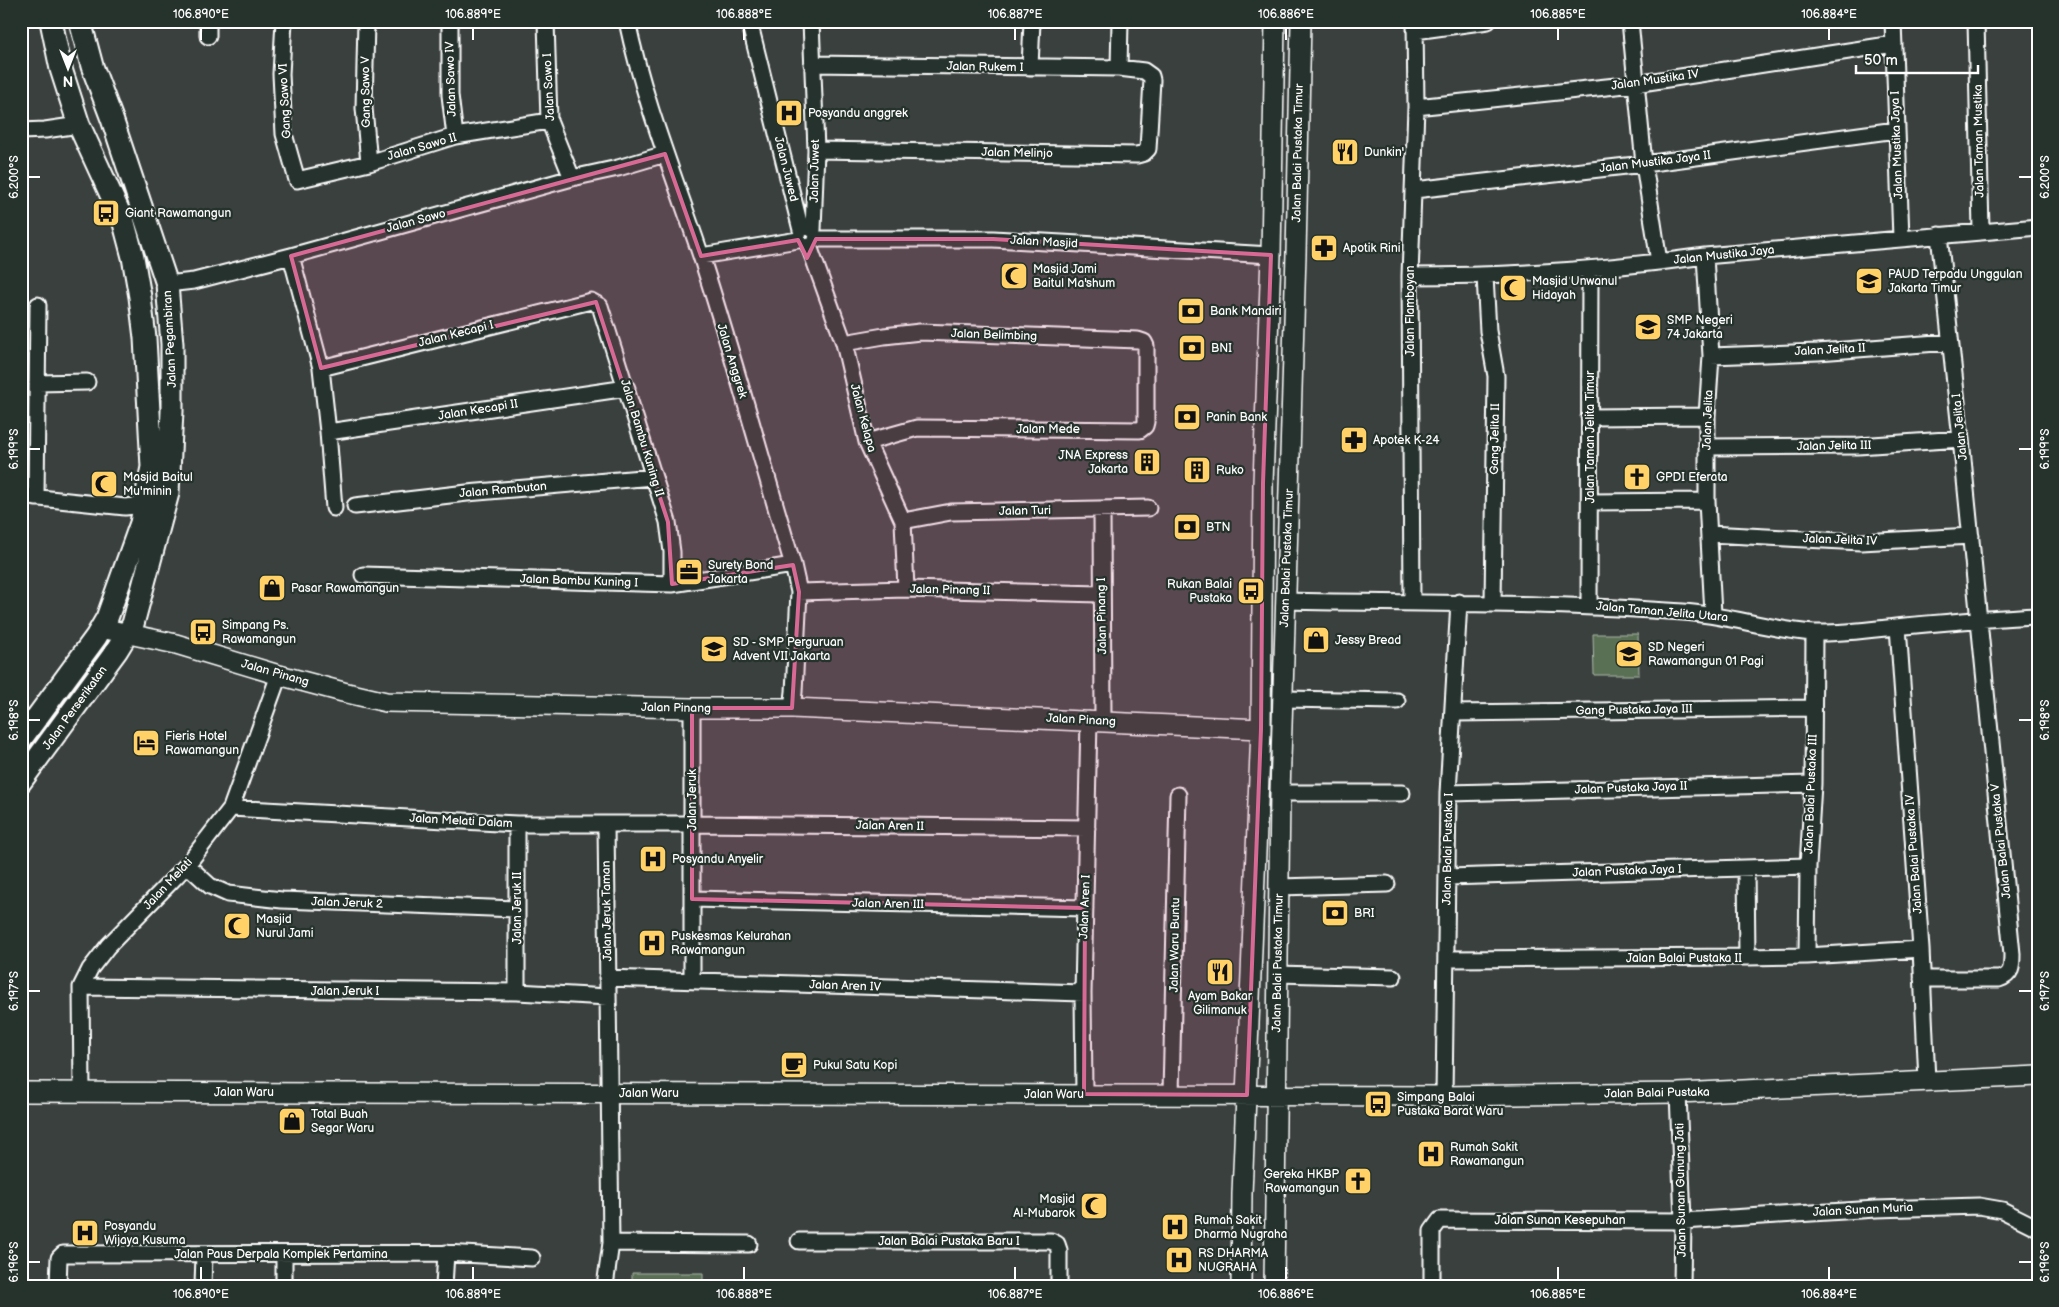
<svg xmlns="http://www.w3.org/2000/svg" width="2059" height="1307" font-family="'Balsamiq Sans',sans-serif">
<style>
.green{fill:#5a7054;stroke:#acb8aa}
.lines{fill:none;stroke-linecap:round;stroke-linejoin:round}
.minor-casing{stroke:#fff;stroke-width:19}
.tertiary-casing{stroke:#fff;stroke-width:22}
.secondary-casing{stroke:#fff;stroke-width:25}
.minor{stroke:#26332d;stroke-width:15}
.tertiary{stroke:#26332d;stroke-width:19}
.secondary{stroke:#26332d;stroke-width:21}
.marked{fill:#d76994;fill-opacity:0.2;stroke:#d76994;stroke-width:4;stroke-linejoin:round}
.ticks{fill:none;stroke:#fff;stroke-width:2}
.labels{text-anchor:middle;dominant-baseline:central;stroke-width:4.5;stroke-linejoin:round;paint-order:stroke}
.street-label{font-size:12px;fill:#fff;stroke:#26332d}
.poi-label{font-size:12px;fill:#fff;stroke:#26332d;text-anchor:start}
.neatline{fill:none;stroke:#fff;stroke-width:2}
.ticks-label{font-size:12px;text-anchor:middle;fill:#fff}
</style>
<rect width="100%" height="100%" fill="#3a403e"/>
<filter id="ink" filterUnits="userSpaceOnUse"><feTurbulence type="fractalNoise" baseFrequency=".02" numOctaves="2"/><feDisplacementMap in="SourceGraphic" scale="10" xChannelSelector="R" yChannelSelector="G"/><feConvolveMatrix kernelMatrix="1 2 1 2 8 2 1 2 1" color-interpolation-filters="sRGB"/></filter>
<g filter="url(#ink)">
<path class="green" d="M1593 634H1638L1639 675H1594Z
M632 1273H703V1286H632Z"/>
<g class="lines">
<g class="minor-casing">
<path id="minor" d="M284 21 281 74 284 134 297 180 369 163 455 136 549 121
M366 21 364 108 369 163
M450 21V95L455 136
M546 21 549 121 572 178
M627 21C644 102 675 178 701 256 734 358 762 462 793 565L799 592 794 692 792 708
M749 21 801 230
M811 21 816 150 813 230
M1630 21 1644 164 1659 262
M1893 21 1901 238
M1976 21 1981 230
M1415 31 1488 21
M208 36V21
M812 64 1119 68 1144 71 1151 76 1152 80 1148 149 1144 153 1137 155 816 150
M1030 67 1032 21
M1119 68 1120 21
M1416 107 1635 84 1894 44
M21 131 45 130 79 125
M1414 190 1644 164 1896 130
M816 239H993L1271 255
M809 246 844 343 867 442 903 521 906 589
M291 256 321 368 328 432 334 508
M701 256 798 240
M1705 256 1711 356 1707 416V501L1713 614
M1410 276C1509 276 1607 270 1705 256L2038 227
M1485 276 1488 331 1496 376 1493 603
M167 284 194 281 291 256 572 178 618 168 665 154
M844 343 884 336 920 332 1138 340 1144 342 1146 346V422L1145 426 1140 430 917 428 867 442
M1711 356 1818 352 1950 342
M321 368 591 301 600 306 668 522 672 552V584
M37 383 87 382
M1589 417 1707 416
M328 432 627 388
M1707 447 1858 446 1961 439
M21 496 125 507 145 505
M36 498 38 305
M1590 502 1707 501
M355 506 467 493 653 477
M1102 510 1103 721
M903 521 951 512 1148 508
M1709 534 1861 542 1971 536
M363 575 672 584 793 565
M799 592 906 589 1101 594
M1285 601C1418 604 1551 602 1683 612 1728 615 1770 630 1814 633 1844 634 1875 629 1905 626 1949 622 1993 618 2038 616
M1412 601 1410 276 1416 107 1415 21
M1589 606 1590 269
M1898 627 1921 949 1927 1081
M1284 699 1397 701
M1454 713 1813 708
M1280 793H1402
M1448 793 1813 784
M231 808 517 824H692L1087 828
M517 824V992
M187 865 210 886 228 894 282 900 517 909
M1746 868 1747 957
M1447 877 1808 866
M1279 887 1387 884
M692 899 1085 908
M1807 956 1808 866 1813 784 1814 633
M1446 959 1747 957 1807 956 1921 949
M1277 974 1393 977
M607 978 1083 993
M1922 979H1999C2012 975 2012 967 2012 954L1961 439 1939 235
M692 981V708
M81 987 517 992 608 997
M82 1091 81 987 90 969 108 946 187 865 231 808 279 675
M1678 1093 1683 1221 1682 1286
M1084 1094 1083 993 1089 720
M1171 1094 1178 795
M1444 1096 1448 793 1459 602
M799 1241H1051L1057 1244 1059 1250V1286
M611 1243 749 1244
M284 1254V1286
M58 1286 59 1258 63 1254 446 1253 532 1258
M203 1286 204 1255
M444 1286 446 1253
M605 1286 611 1243 606 824
M1432 1286V1231L1440 1220 1683 1221 1876 1209 1979 1206 2002 1210 2038 1228"/>
</g>
<g class="tertiary-casing">
<path id="tertiary" d="M101 628 176 644 279 675 343 692 386 702 692 708H792L1261 729
M21 1092 1444 1096 1678 1093 2038 1076
M1241 1286 1242 1194 1261 729 1263 483 1271 255 1275 21
M1274 1286 1280 793 1296 254 1301 21"/>
</g>
<g class="secondary-casing">
<path id="secondary" d="M21 739 96 637 107 618 141 523 152 467 145 338 140 297 133 257 124 223 79 125 61 69 51 21
M21 781 117 650 133 624 168 493 172 411V344L167 284 112 119 92 66 80 21"/>
</g>
<use href="#minor" class="minor"/>
<use href="#tertiary" class="tertiary"/>
<use href="#secondary" class="secondary"/>
</g>
</g>
<path class="marked" d="M665 154 701 256 798 240 807 258 816 239H993L1271 255 1263 483 1261 729 1247 1095 1084 1094 1085 908 692 899V708H792L799 592 793 565 672 584 668 522 596 302 321 368 291 256Z"/>
<path class="ticks" d="M201 28V40M473 28V40M744 28V40M1015 28V40M1286 28V40M1558 28V40M1829 28V40M28 177H40M2019 177H2032M28 449H40M2019 449H2032M28 720H40M2019 720H2032M28 991H40M2019 991H2032M28 1262H40M2019 1262H2032M201 1267V1280M473 1267V1280M744 1267V1280M1015 1267V1280M1286 1267V1280M1558 1267V1280M1829 1267V1280"/>
<defs>
<g id="hospital-square" transform="scale(1.4375)"><rect x="-9" y="-9" width="18" height="18" rx="4" fill="#ffd166" stroke="#26332d"/><path d="M-5-5h3v3.5h4V-5h3V5h-3V1.5h-4V5h-3Z" fill="#111"/></g>
<g id="restaurant-square" transform="scale(1.4375)"><rect x="-9" y="-9" width="18" height="18" rx="4" fill="#ffd166" stroke="#26332d"/><path d="M-5-6h1v4h1v-4h1v4h1v-4h1v5L-1.5 .5V6h-2V.5L-5-1ZM5-6V6H3V1.5H1.5Q1.5-4 5-6Z" fill="#111"/></g>
<g id="bus-square" transform="scale(1.4375)"><rect x="-9" y="-9" width="18" height="18" rx="4" fill="#ffd166" stroke="#26332d"/><path d="M-5-6H5V4H4V6H2V4H-2V6H-4V4H-5ZM-3.5-4V0h7V-4ZM-3.5 1.2v1.5H-2V1.2ZM2 1.2v1.5H3.5V1.2Z" fill="#111"/></g>
<g id="pharmacy-square" transform="scale(1.4375)"><rect x="-9" y="-9" width="18" height="18" rx="4" fill="#ffd166" stroke="#26332d"/><path d="M-2-6h4v4h4v4h-4v4h-4v-4h-4v-4h4Z" fill="#111"/></g>
<g id="mosque-square" transform="scale(1.4375)"><rect x="-9" y="-9" width="18" height="18" rx="4" fill="#ffd166" stroke="#26332d"/><path d="M3.5-4.9A6 6 0 1 0 3.5 4.9A5 5 0 1 1 3.5-4.9Z" fill="#111"/></g>
<g id="school-square" transform="scale(1.4375)"><rect x="-9" y="-9" width="18" height="18" rx="4" fill="#ffd166" stroke="#26332d"/><path d="M0-5L7-2L0 1L-7-2ZM-4 1L0 2.5L4 1V4Q0 6-4 4Z" fill="#111"/></g>
<g id="bank-square" transform="scale(1.4375)"><rect x="-9" y="-9" width="18" height="18" rx="4" fill="#ffd166" stroke="#26332d"/><path d="M-6-4H6V4H-6ZM0-2.3a2.3 2.3 0 1 0 0 4.6a2.3 2.3 0 1 0 0-4.6Z" fill="#111"/></g>
<g id="building-square" transform="scale(1.4375)"><rect x="-9" y="-9" width="18" height="18" rx="4" fill="#ffd166" stroke="#26332d"/><path d="M-4-6H4V6H1V3H-1V6H-4ZM-2.5-4.3h1.7v1.8h-1.7ZM.8-4.3h1.7v1.8H.8ZM-2.5-1h1.7V.8h-1.7ZM.8-1h1.7V.8H.8Z" fill="#111"/></g>
<g id="church-square" transform="scale(1.4375)"><rect x="-9" y="-9" width="18" height="18" rx="4" fill="#ffd166" stroke="#26332d"/><path d="M-1.2-6h2.4v3.5h3.3v2.4h-3.3V6h-2.4V-.1h-3.3v-2.4h3.3Z" fill="#111"/></g>
<g id="office-square" transform="scale(1.4375)"><rect x="-9" y="-9" width="18" height="18" rx="4" fill="#ffd166" stroke="#26332d"/><path d="M-6-3h4V-5.5h4V-3h4V5H-6ZM-1-4.5V-3h2v-1.5ZM-6 0V1H6V0Z" fill="#111"/></g>
<g id="shop-square" transform="scale(1.4375)"><rect x="-9" y="-9" width="18" height="18" rx="4" fill="#ffd166" stroke="#26332d"/><path d="M-5-2.5h2.3a2.7 3.5 0 0 1 5.4 0H5L5.5 6h-11ZM-1.5-2.5h3a1.5 2.3 0 0 0-3 0Z" fill="#111"/></g>
<g id="hotel-square" transform="scale(1.4375)"><rect x="-9" y="-9" width="18" height="18" rx="4" fill="#ffd166" stroke="#26332d"/><path d="M-6-4.5h1.5V1H6V5H4.5V3h-9V5H-6ZM-4 0a1.8 1.8 0 1 1 3.6 0ZM.5 0V-2.5h3Q6-2.5 6 0Z" fill="#111"/></g>
<g id="cafe-square" transform="scale(1.4375)"><rect x="-9" y="-9" width="18" height="18" rx="4" fill="#ffd166" stroke="#26332d"/><path d="M-5.5-4.5H6V0H3Q3 3.5 0 3.5H-2.5Q-5.5 3.5-5.5 0ZM3-3.2v2h1.7v-2ZM-6 4.5H4V6H-6Z" fill="#111"/></g>
</defs>
<g fill-rule="evenodd">
<use href="#hospital-square" x="789" y="113"/>
<use href="#restaurant-square" x="1345" y="152"/>
<use href="#bus-square" x="106" y="213"/>
<use href="#pharmacy-square" x="1324" y="248"/>
<use href="#mosque-square" x="1014" y="276"/>
<use href="#school-square" x="1869" y="281"/>
<use href="#mosque-square" x="1513" y="288"/>
<use href="#bank-square" x="1191" y="311"/>
<use href="#school-square" x="1648" y="327"/>
<use href="#bank-square" x="1192" y="348"/>
<use href="#bank-square" x="1187" y="417"/>
<use href="#pharmacy-square" x="1354" y="440"/>
<use href="#building-square" x="1147" y="462"/>
<use href="#building-square" x="1197" y="470"/>
<use href="#church-square" x="1637" y="477"/>
<use href="#mosque-square" x="104" y="484"/>
<use href="#bank-square" x="1187" y="527"/>
<use href="#office-square" x="689" y="572"/>
<use href="#shop-square" x="272" y="588"/>
<use href="#bus-square" x="1251" y="591"/>
<use href="#bus-square" x="203" y="632"/>
<use href="#shop-square" x="1316" y="640"/>
<use href="#school-square" x="714" y="649"/>
<use href="#school-square" x="1629" y="654"/>
<use href="#hotel-square" x="146" y="743"/>
<use href="#hospital-square" x="653" y="859"/>
<use href="#bank-square" x="1335" y="913"/>
<use href="#mosque-square" x="237" y="926"/>
<use href="#hospital-square" x="652" y="943"/>
<use href="#restaurant-square" x="1220" y="972"/>
<use href="#cafe-square" x="794" y="1065"/>
<use href="#bus-square" x="1378" y="1104"/>
<use href="#shop-square" x="292" y="1121"/>
<use href="#hospital-square" x="1431" y="1154"/>
<use href="#church-square" x="1358" y="1181"/>
<use href="#mosque-square" x="1094" y="1206"/>
<use href="#hospital-square" x="1175" y="1227"/>
<use href="#hospital-square" x="85" y="1233"/>
<use href="#hospital-square" x="1179" y="1260"/>
</g>
<g class="labels">
<g class="street-label">
<text transform="translate(985 67) rotate(1)">Jalan Rukem I</text>
<text transform="translate(451 79) rotate(-92)">Jalan Sawo IV</text>
<text transform="translate(1655 80) rotate(-8)">Jalan Mustika IV</text>
<text transform="translate(549 87) rotate(-93)">Jalan Sawo I</text>
<text transform="translate(366 92) rotate(-91)">Gang Sawo V</text>
<text transform="translate(285 101) rotate(-93)">Gang Sawo VI</text>
<text transform="translate(1979 141) rotate(-91)">Jalan Taman Mustika</text>
<text transform="translate(1897 145) rotate(-92)">Jalan Mustika Jaya I</text>
<text transform="translate(422 147) rotate(-16)">Jalan Sawo II</text>
<text transform="translate(1017 153) rotate(1)">Jalan Melinjo</text>
<text transform="translate(1298 153) rotate(-89)">Jalan Balai Pustaka Timur</text>
<text transform="translate(1655 162) rotate(-7)">Jalan Mustika Jaya II</text>
<text transform="translate(786 169) rotate(76)">Jalan Juwed</text>
<text transform="translate(815 171) rotate(-89)">Jalan Juwet</text>
<text transform="translate(416 221) rotate(-15)">Jalan Sawo</text>
<text transform="translate(1044 242) rotate(3)">Jalan Masjid</text>
<text transform="translate(1724 255) rotate(-6)">Jalan Mustika Jaya</text>
<text transform="translate(1410 311) rotate(-90)">Jalan Flamboyan</text>
<text transform="translate(456 334) rotate(-14)">Jalan Kecapi I</text>
<text transform="translate(994 335) rotate(2)">Jalan Belimbing</text>
<text transform="translate(170 339) rotate(-93)">Jalan Pegambiran</text>
<text transform="translate(1830 350) rotate(-3)">Jalan Jelita II</text>
<text transform="translate(732 361) rotate(73)">Jalan Anggrek</text>
<text transform="translate(478 410) rotate(-9)">Jalan Kecapi II</text>
<text transform="translate(863 418) rotate(75)">Jalan Kelapa</text>
<text transform="translate(1708 420) rotate(-88)">Jalan Jelita</text>
<text transform="translate(1960 427) rotate(-96)">Jalan Jelita I</text>
<text x="1048" y="429">Jalan Mede</text>
<text transform="translate(1590 437) rotate(-90)">Jalan Taman Jelita Timur</text>
<text transform="translate(642 438) rotate(73)">Jalan Bambu Kuning II</text>
<text transform="translate(1495 439) rotate(-89)">Gang Jelita II</text>
<text transform="translate(1834 446) rotate(-1)">Jalan Jelita III</text>
<text transform="translate(503 490) rotate(-5)">Jalan Rambutan</text>
<text transform="translate(1025 511) rotate(-1)">Jalan Turi</text>
<text transform="translate(1840 540) rotate(2)">Jalan Jelita IV</text>
<text transform="translate(1287 558) rotate(-88)">Jalan Balai Pustaka Timur</text>
<text transform="translate(579 581) rotate(2)">Jalan Bambu Kuning I</text>
<text transform="translate(950 590) rotate(1)">Jalan Pinang II</text>
<text transform="translate(1662 612) rotate(5)">Jalan Taman Jelita Utara</text>
<text transform="translate(1102 616) rotate(-91)">Jalan Pinang I</text>
<text transform="translate(275 673) rotate(16)">Jalan Pinang</text>
<text transform="translate(75 708) rotate(-54)">Jalan Perserikatan</text>
<text transform="translate(676 708) rotate(1)">Jalan Pinang</text>
<text transform="translate(1634 710) rotate(-1)">Gang Pustaka Jaya III</text>
<text transform="translate(1081 720) rotate(3)">Jalan Pinang</text>
<text transform="translate(1631 788) rotate(-2)">Jalan Pustaka Jaya II</text>
<text transform="translate(1811 794) rotate(-88)">Jalan Balai Pustaka III</text>
<text transform="translate(692 800) rotate(-90)">Jalan Jeruk</text>
<text transform="translate(461 821) rotate(3)">Jalan Melati Dalam</text>
<text transform="translate(890 826) rotate(1)">Jalan Aren II</text>
<text transform="translate(2001 841) rotate(-96)">Jalan Balai Pustaka V</text>
<text transform="translate(1448 849) rotate(-89)">Jalan Balai Pustaka I</text>
<text transform="translate(1914 854) rotate(-94)">Jalan Balai Pustaka IV</text>
<text transform="translate(1627 871) rotate(-2)">Jalan Pustaka Jaya I</text>
<text transform="translate(168 884) rotate(-47)">Jalan Melati</text>
<text transform="translate(347 903) rotate(2)">Jalan Jeruk 2</text>
<text transform="translate(888 904) rotate(1)">Jalan Aren III</text>
<text transform="translate(1085 907) rotate(-88)">Jalan Aren I</text>
<text transform="translate(517 908) rotate(-90)">Jalan Jeruk II</text>
<text transform="translate(607 911) rotate(-91)">Jalan Jeruk Taman</text>
<text transform="translate(1175 945) rotate(-89)">Jalan Waru Buntu</text>
<text x="1684" y="958">Jalan Balai Pustaka II</text>
<text transform="translate(1278 963) rotate(-89)">Jalan Balai Pustaka Timur</text>
<text transform="translate(845 986) rotate(2)">Jalan Aren IV</text>
<text x="345" y="991">Jalan Jeruk I</text>
<text x="244" y="1092">Jalan Waru</text>
<text x="649" y="1093">Jalan Waru</text>
<text transform="translate(1657 1093) rotate(-1)">Jalan Balai Pustaka</text>
<text x="1054" y="1094">Jalan Waru</text>
<text transform="translate(1681 1190) rotate(-91)">Jalan Sunan Gunung Jati</text>
<text transform="translate(1863 1210) rotate(-3)">Jalan Sunan Muria</text>
<text x="1560" y="1220">Jalan Sunan Kesepuhan</text>
<text x="949" y="1241">Jalan Balai Pustaka Baru I</text>
<text x="281" y="1254">Jalan Paus Derpala Komplek Pertamina</text>
</g>
<g class="poi-label">
<text x="808" y="113">Posyandu anggrek</text>
<text x="1364" y="152">Dunkin'</text>
<text x="125" y="213">Giant Rawamangun</text>
<text x="1343" y="248">Apotik Rini</text>
<text x="1033" y="269">Masjid Jami<tspan x="1033" dy="14">Baitul Ma'shum</tspan></text>
<text x="1888" y="274">PAUD Terpadu Unggulan<tspan x="1888" dy="14">Jakarta Timur</tspan></text>
<text x="1532" y="281">Masjid Unwanul<tspan x="1532" dy="14">Hidayah</tspan></text>
<text x="1210" y="311">Bank Mandiri</text>
<text x="1667" y="320">SMP Negeri<tspan x="1667" dy="14">74 Jakarta</tspan></text>
<text x="1211" y="348">BNI</text>
<text x="1206" y="417">Panin Bank</text>
<text x="1373" y="440">Apotek K-24</text>
<text x="1128" y="455" text-anchor="end">JNA Express<tspan x="1128" dy="14">Jakarta</tspan></text>
<text x="1216" y="470">Ruko</text>
<text x="123" y="477">Masjid Baitul<tspan x="123" dy="14">Mu'minin</tspan></text>
<text x="1656" y="477">GPDI Eferata</text>
<text x="1206" y="527">BTN</text>
<text x="708" y="565">Surety Bond<tspan x="708" dy="14">Jakarta</tspan></text>
<text x="1232" y="584" text-anchor="end">Rukan Balai<tspan x="1232" dy="14">Pustaka</tspan></text>
<text x="291" y="588">Pasar Rawamangun</text>
<text x="222" y="625">Simpang Ps.<tspan x="222" dy="14">Rawamangun</tspan></text>
<text x="1335" y="640">Jessy Bread</text>
<text x="733" y="642">SD - SMP Perguruan<tspan x="733" dy="14">Advent VII Jakarta</tspan></text>
<text x="1648" y="647">SD Negeri<tspan x="1648" dy="14">Rawamangun 01 Pagi</tspan></text>
<text x="165" y="736">Fieris Hotel<tspan x="165" dy="14">Rawamangun</tspan></text>
<text x="672" y="859">Posyandu Anyelir</text>
<text x="1354" y="913">BRI</text>
<text x="256" y="919">Masjid<tspan x="256" dy="14">Nurul Jami</tspan></text>
<text x="671" y="936">Puskesmas Kelurahan<tspan x="671" dy="14">Rawamangun</tspan></text>
<text x="1220" y="996" text-anchor="middle">Ayam Bakar<tspan x="1220" dy="14">Gilimanuk</tspan></text>
<text x="813" y="1065">Pukul Satu Kopi</text>
<text x="1397" y="1097">Simpang Balai<tspan x="1397" dy="14">Pustaka Barat Waru</tspan></text>
<text x="311" y="1114">Total Buah<tspan x="311" dy="14">Segar Waru</tspan></text>
<text x="1450" y="1147">Rumah Sakit<tspan x="1450" dy="14">Rawamangun</tspan></text>
<text x="1339" y="1174" text-anchor="end">Gereka HKBP<tspan x="1339" dy="14">Rawamangun</tspan></text>
<text x="1075" y="1199" text-anchor="end">Masjid<tspan x="1075" dy="14">Al-Mubarok</tspan></text>
<text x="1194" y="1220">Rumah Sakit<tspan x="1194" dy="14">Dharma Nugraha</tspan></text>
<text x="104" y="1226">Posyandu<tspan x="104" dy="14">Wijaya Kusuma</tspan></text>
<text x="1198" y="1253">RS DHARMA<tspan x="1198" dy="14">NUGRAHA</tspan></text>
</g>
</g>
<rect width="2059" height="1307" fill="none" stroke="#26332d" stroke-width="55"/>
<g transform="translate(68 68) rotate(180)" stroke="#26332d" stroke-width="4" paint-order="stroke">
<path d="M0-4L9 19L0 12L-9 19Z" fill="#ffffff"/>
<text y="-8" font-size="14" font-weight="bold" text-anchor="middle" fill="#ffffff">N</text>
</g>
<path d="M1856 65v8h122v-8" fill="none" stroke="#ffffff" stroke-width="2.5"/>
<text x="1864" y="65" font-size="15" fill="#ffffff" stroke="#26332d" stroke-width="4" paint-order="stroke">50 m</text>
<rect x="28" y="28" width="2004" height="1252" class="neatline"/>
<g class="ticks-label">
<text x="201" y="18">106.890°E</text>
<text x="473" y="18">106.889°E</text>
<text x="744" y="18">106.888°E</text>
<text x="1015" y="18">106.887°E</text>
<text x="1286" y="18">106.886°E</text>
<text x="1558" y="18">106.885°E</text>
<text x="1829" y="18">106.884°E</text>
<text transform="translate(2045 177) rotate(-90)" y="4">6.200°S</text>
<text transform="translate(14 177) rotate(-90)" y="4">6.200°S</text>
<text transform="translate(2045 449) rotate(-90)" y="4">6.199°S</text>
<text transform="translate(14 449) rotate(-90)" y="4">6.199°S</text>
<text transform="translate(2045 720) rotate(-90)" y="4">6.198°S</text>
<text transform="translate(14 720) rotate(-90)" y="4">6.198°S</text>
<text transform="translate(2045 991) rotate(-90)" y="4">6.197°S</text>
<text transform="translate(14 991) rotate(-90)" y="4">6.197°S</text>
<text transform="translate(2045 1262) rotate(-90)" y="4">6.196°S</text>
<text transform="translate(14 1262) rotate(-90)" y="4">6.196°S</text>
<text x="201" y="1298">106.890°E</text>
<text x="473" y="1298">106.889°E</text>
<text x="744" y="1298">106.888°E</text>
<text x="1015" y="1298">106.887°E</text>
<text x="1286" y="1298">106.886°E</text>
<text x="1558" y="1298">106.885°E</text>
<text x="1829" y="1298">106.884°E</text>
</g>
</svg>
